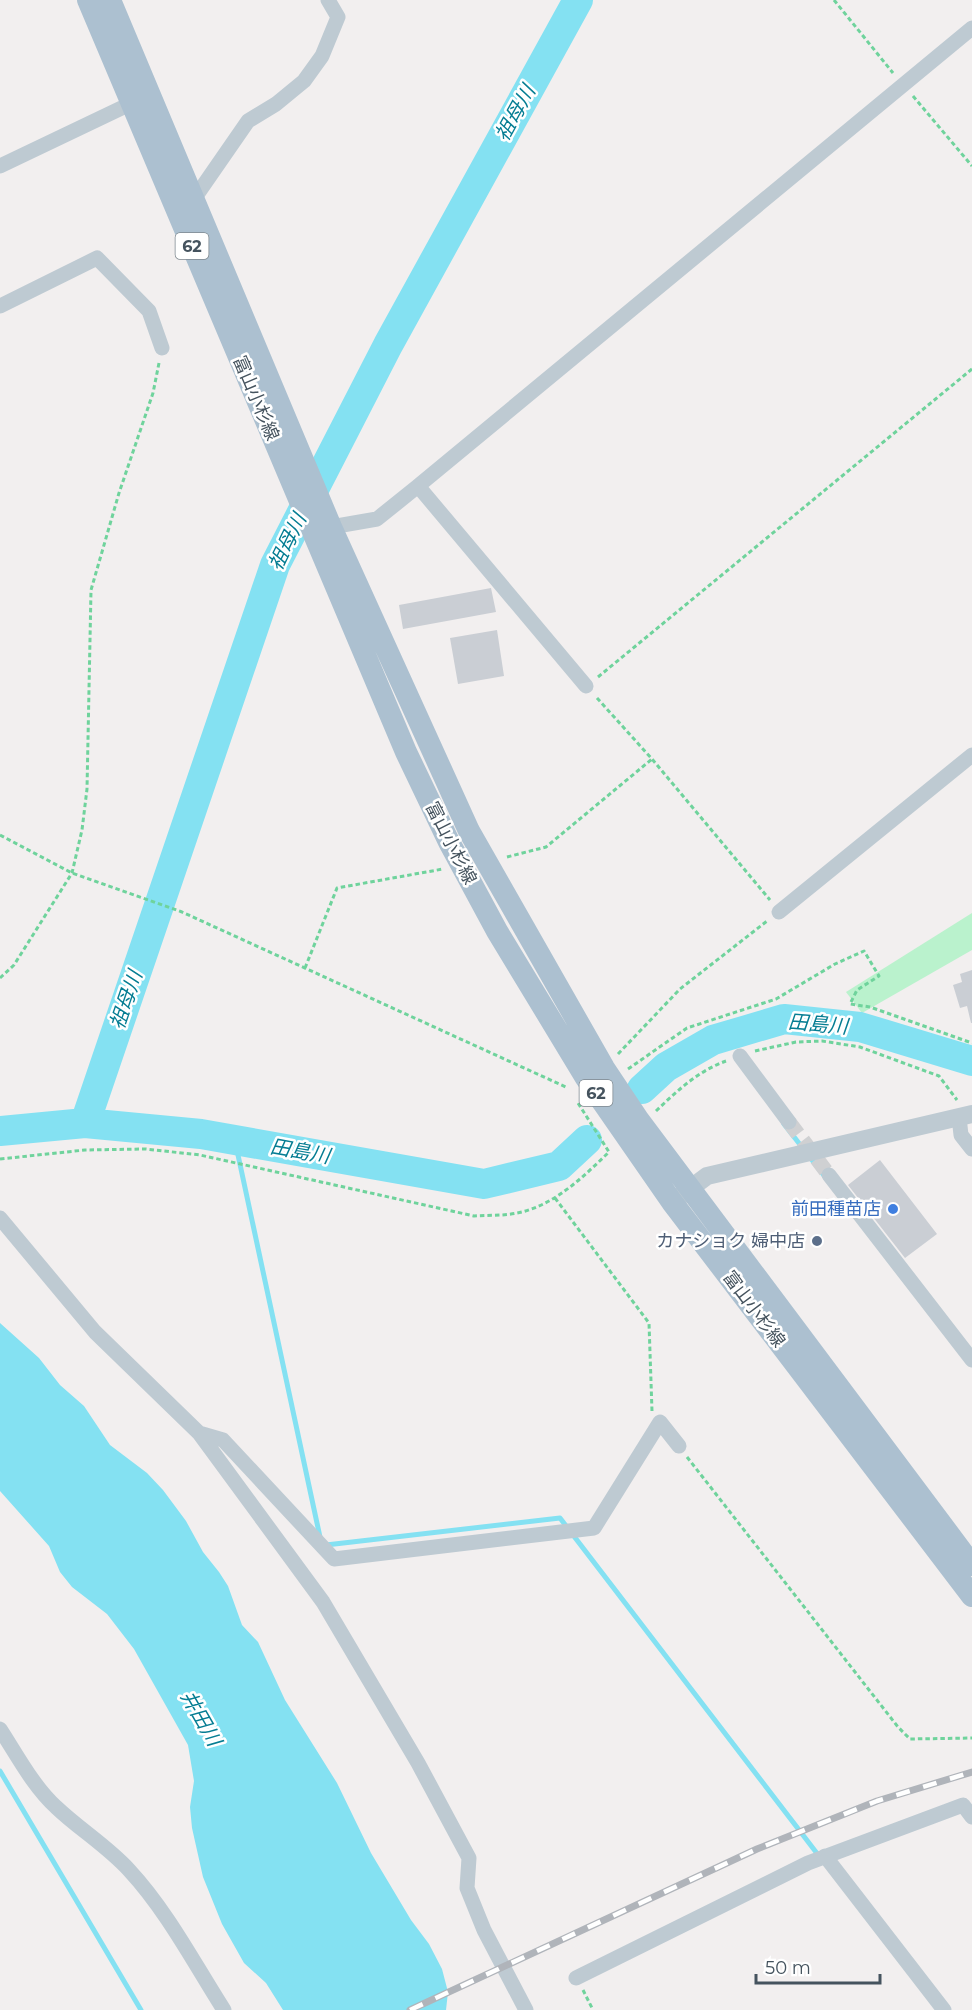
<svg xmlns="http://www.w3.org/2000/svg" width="972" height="2010" font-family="Montserrat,'Noto Sans JP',sans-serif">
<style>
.green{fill:#baf2cd}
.water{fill:#84e1f2}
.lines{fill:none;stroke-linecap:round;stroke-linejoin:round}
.stream{stroke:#84e1f2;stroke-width:5}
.river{stroke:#84e1f2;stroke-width:30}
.building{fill:#caced4}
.minor-tunnel{stroke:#cfd0d2;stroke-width:15;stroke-dasharray:15 8;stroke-linecap:butt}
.path{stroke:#6fd39c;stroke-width:3;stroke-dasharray:4.5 3;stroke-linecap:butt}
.minor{stroke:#becad2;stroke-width:15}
.tertiary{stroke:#becad2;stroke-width:18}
.primary{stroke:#acc0d0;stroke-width:22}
.rail-casing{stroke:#b0b4ba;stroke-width:7}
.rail{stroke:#fff;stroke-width:4.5;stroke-dasharray:14;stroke-linecap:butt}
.shop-dot{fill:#3f7fe0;stroke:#fff;stroke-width:2}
.service-dot{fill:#5c6f8a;stroke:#fff;stroke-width:2}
.labels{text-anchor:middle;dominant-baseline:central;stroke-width:5;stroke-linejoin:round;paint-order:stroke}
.shield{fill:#fff;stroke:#7d878e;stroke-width:1.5}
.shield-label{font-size:16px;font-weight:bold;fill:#45535e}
.street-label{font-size:18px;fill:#45535e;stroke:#fff}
.shop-label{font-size:18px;fill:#366cbe;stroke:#fff;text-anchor:end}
.service-label{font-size:18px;fill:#4e5e75;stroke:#fff;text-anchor:end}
.water-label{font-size:20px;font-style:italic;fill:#057d93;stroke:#fff}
</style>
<rect width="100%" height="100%" fill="#f2efef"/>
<path class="green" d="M972 913V950L862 1013 846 992Z"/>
<path class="water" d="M0 1323 39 1358 60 1385 84 1406 110 1445 147 1473 163 1490 186 1521 203 1552 219 1572 228 1586 242 1625 258 1642 285 1700 337 1783 371 1853 411 1920 429 1944 442 1969 448 1992 446 2010H283L266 1983 244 1963 222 1924 203 1877 192 1828 190 1807 194 1781 188 1745 134 1649 107 1614 72 1587 60 1572 49 1546 0 1491Z"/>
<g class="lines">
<path class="stream" d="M784 1124 826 1178
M235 1141 320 1537
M326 1545 560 1518 819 1856
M0 1771 141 2010"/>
<path class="river" d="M642 1089 666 1067 713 1040 784 1019 860 1027 972 1061
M85 1123 275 565 388 345 578 0
M0 1131 85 1123 201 1134 484 1184 559 1166 587 1140"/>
</g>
<path class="building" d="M491 588 496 612 403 629 399 605Z
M497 630 504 676 458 684 450 638Z
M972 970V1023H971L967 1006 960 1008 953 985 962 982 960 974Z
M880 1160 937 1234 905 1258 848 1185Z"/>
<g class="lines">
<path class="minor-tunnel" d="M789 1122 829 1175"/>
<path class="path" d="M834 0 893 73
M913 96 972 166
M598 677 972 369
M597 698 652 759 770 900
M0 835 72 873 182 912 568 1088
M507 857 546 847 652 759
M305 968 337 888 443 869
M0 978 14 965 72 873 82 830 87 789 91 590 119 493 153 393 159 363
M755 1051 796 1042 822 1041 860 1047 939 1076 957 1100
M618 1054 680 989 767 921
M628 1069 687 1028 776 999 835 964 864 951 879 976 857 990 850 1004 870 1007 972 1043
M656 1111C677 1091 698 1071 726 1061
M0 1159 85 1150 146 1149 200 1155 474 1216C488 1215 503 1216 517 1213 554 1206 583 1177 609 1152L578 1103
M555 1198 649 1323 652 1411
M687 1457 898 1727 910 1739 972 1738
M583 1990 593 2010"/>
<path class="minor" d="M0 166 132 103
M194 199 248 121 276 104 304 81 322 56 338 17 328 0
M0 306 97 258 149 311 162 348
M418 486 972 28
M331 527 377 519 418 486 586 686
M779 912 972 755
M740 1056 789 1122
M959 1117 961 1135 972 1149
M829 1175 972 1360
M0 1218 95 1332 199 1433 323 1602 418 1763 469 1858 467 1888 484 1930 526 2010
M199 1433 223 1440 334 1559 594 1528 660 1422 679 1446
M0 1729C17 1755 33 1786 56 1807 79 1829 107 1846 129 1870 167 1911 194 1963 224 2010
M825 1856 944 2010
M576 1978 808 1863 963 1805 972 1817"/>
<path class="tertiary" d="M679 1197 707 1176 972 1114"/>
<path class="primary" d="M88 0 406 752 449 842 497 931 586 1078 672 1202 972 1596
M110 0 331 527 469 831 604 1068 638 1119 972 1565"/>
<g class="rail-casing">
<path id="rail" d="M410 2010 757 1849 877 1801 972 1772"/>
</g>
<use href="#rail" class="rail"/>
</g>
<circle class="shop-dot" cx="893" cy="1209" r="6"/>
<circle class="service-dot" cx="817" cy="1241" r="6"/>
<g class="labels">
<g class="shield">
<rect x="175.5" y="233" width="33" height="26" rx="4.5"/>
<rect x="579.5" y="1080" width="33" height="26" rx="4.5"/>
</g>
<g class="shield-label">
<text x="192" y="246">62</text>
<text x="596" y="1093">62</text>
</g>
<g class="street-label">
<text transform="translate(256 398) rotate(67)">富山小杉線</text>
<text transform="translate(451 843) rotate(63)">富山小杉線</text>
<text transform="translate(754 1309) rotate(53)">富山小杉線</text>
</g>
<g class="shop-label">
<text x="881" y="1209">前田種苗店</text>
</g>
<g class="service-label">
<text x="805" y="1241">カナショク 婦中店</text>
</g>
<g class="water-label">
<text transform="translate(515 113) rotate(-61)">祖母川</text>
<text transform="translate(287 542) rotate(-64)">祖母川</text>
<text transform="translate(126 1000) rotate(-71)">祖母川</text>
<text transform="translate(818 1024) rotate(5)">田島川</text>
<text transform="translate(300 1151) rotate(10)">田島川</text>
<text transform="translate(201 1718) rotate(60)">井田川</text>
</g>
</g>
<path d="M756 1974v9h124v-9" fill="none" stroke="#45535e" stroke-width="3"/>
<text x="765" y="1974" font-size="18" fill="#45535e" stroke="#ffffff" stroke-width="4.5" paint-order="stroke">50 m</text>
</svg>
